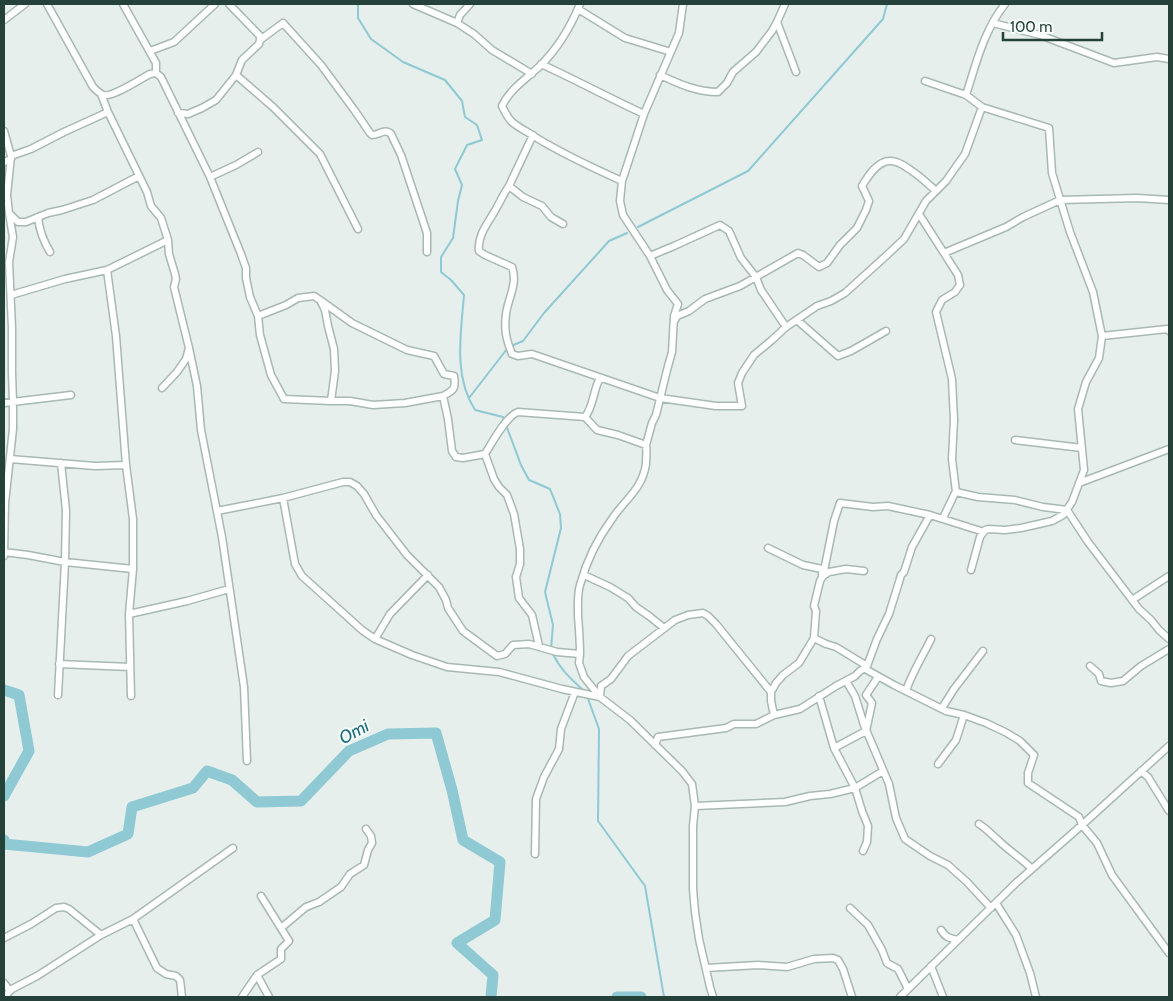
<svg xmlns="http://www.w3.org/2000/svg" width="1173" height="1001" font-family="Cabin,sans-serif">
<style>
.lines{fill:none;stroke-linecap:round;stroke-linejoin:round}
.stream{stroke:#8ec9d4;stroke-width:2}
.river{stroke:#8ec9d4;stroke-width:11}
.minor-casing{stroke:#a8b8b2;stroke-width:9}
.minor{stroke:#fff;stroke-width:6}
.labels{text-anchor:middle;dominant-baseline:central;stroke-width:4;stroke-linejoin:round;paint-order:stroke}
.water-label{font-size:18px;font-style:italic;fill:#1c6f80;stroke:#f7fbf9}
</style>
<rect width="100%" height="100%" fill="#e6efeb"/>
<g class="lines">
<path class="stream" d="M358 4V18L371 39 403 62 445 80 462 101 465 117 477 125 482 140 467 145 455 169 462 185 458 201 453 238 441 257V272L451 280 464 295C461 333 453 376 475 410L503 417 505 421
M638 227 748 171 883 19 887 4
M511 346 523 341 544 313 609 241 627 233
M469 398 507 349
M506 425 521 465 529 480 550 489 560 514 561 528 545 592 553 625 551 649
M553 654C560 669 571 679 583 690
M587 696 599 729 598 821 645 886 664 997"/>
<path class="river" d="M4 690 19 695 29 751 4 796
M4 840V844L88 852 128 834 132 807 193 788 207 771 232 780 257 802 301 801 349 751 388 734 436 733 452 790 463 840 500 862 495 920 457 943 493 975 491 997
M617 997H641"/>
<g class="minor-casing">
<path id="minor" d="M47 4 93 87C96 90 99 93 103 95 112 98 140 79 150 74L156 73 161 77 210 177 241 254 246 268V278L250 297 258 316 260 335 271 375 284 399 331 401H350L373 405 405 403 443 396 448 419 452 451 456 457 463 458 485 454C492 443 506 416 518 412L585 417 597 430 618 435 646 445
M123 4 156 63V73
M413 4 457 23 474 34 492 50 532 74
M580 4C571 26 557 49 540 66 527 78 510 89 502 106 505 112 507 117 512 122 519 128 528 132 535 137 563 154 593 168 622 181L620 201 623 215 650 256 667 290 678 304 674 316 672 352 667 370 656 415 652 423 646 445C647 451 646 458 646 464 642 490 625 499 612 519 598 538 586 563 580 585 577 595 578 605 578 616 579 629 580 641 580 654L579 663 584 677 600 697 630 720 682 771 692 784 695 806 693 826V889L695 912 699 939 710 987 713 997
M785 4 777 22 796 72
M578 9 625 38 671 52
M4 20 25 4
M457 23 460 15 470 4
M993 23 1040 35 1114 63 1157 57 1169 59
M260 40 283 23 321 65 355 111 370 133 372 135C379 135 385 128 391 134L401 155 427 233V252
M150 51 174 42 215 4
M541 64C576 80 609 98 644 114
M236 75 273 107 320 154 358 229
M660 75C679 84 697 92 718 92L727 83 733 72 756 52 772 31 777 22
M925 81 966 95 982 107 1049 128 1052 173 1070 232 1093 292 1102 336 1099 358 1086 382 1078 409 1084 470 1072 502 1063 515 1052 521 1021 528 1005 530 989 529 985 530 980 537 971 570
M101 94 108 112 147 192 151 206 161 218 168 240 169 254 175 274 176 279 174 287 189 348 186 359 177 372 162 388
M966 95C976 64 984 30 1005 4
M178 113 188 114 202 108 216 100 236 75 242 60 259 44 260 40V36L229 4
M4 131 11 156 7 195 9 213 13 237 9 262 12 328V372L13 402V429L5 503 4 556
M533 135 509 186 523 197 542 206 551 217 563 224
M11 156 31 149 64 132 108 112
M4 162 11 159
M210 177 236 165 258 152
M622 181 644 114 679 33 683 4
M509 186C504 193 501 200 497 207 490 221 477 234 479 251L485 255 512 267C518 284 508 298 506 314 504 330 506 339 512 354L518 356 532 354 660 398 716 406H742L738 383 742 373 754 355 772 340 786 327 817 306 831 301 845 293 887 255 904 239 926 201 946 181 965 154 982 107
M9 213 18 222H26L48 213 62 210 93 200 139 176
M919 214 958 275 960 285 955 292 942 300 936 312 952 379 954 420 952 459 956 492 978 497 1015 500 1043 507 1067 510 1088 542 1139 609 1151 620 1159 630 1169 639
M38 217C39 228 44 242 50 252
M944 253 1006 227 1023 217 1060 200 1137 198 1169 200
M650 256 674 246 720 225 729 231 741 258 756 277 761 290 786 327
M107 270 116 336 126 465 133 519V569L129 614 131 696
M11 295 65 279 107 270 168 240
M320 300 352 323 407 350 434 356 444 374 454 376C456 389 454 390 443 396
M258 316 286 305 298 298 314 296 320 300 325 310 328 326 334 349 335 371 331 401
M675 320 677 316 689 311 705 299 740 286 798 253 803 255 819 267 827 263 840 245 857 228 866 210 869 201 862 186C868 176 878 160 891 161 899 161 906 167 912 171 921 177 928 184 936 191
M797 320 838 356 851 351 886 331
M1102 336 1167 329 1169 331
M189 348 197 386 201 430 222 537 244 687 247 761
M4 403 71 395
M585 417C594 406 593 390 600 378
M1015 440 1082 448
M485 454 494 479 499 487 507 495 514 514 520 549V564L516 577 519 598 532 615 539 646
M10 459 95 466 126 465
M1079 483 1169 449
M283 498 295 564 302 576 362 630 375 639 412 655 447 667 499 672 562 689 600 697 601 686 611 679 628 656 675 620 688 615 703 613 708 616 716 624 771 692
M217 511 283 498 343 482H350L357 486 364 494 376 515 407 555 439 587 446 600 448 608 463 631 497 656 505 654 513 645 529 644 557 652 580 654
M943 518 955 493 956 492
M768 548 803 565 822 569V575
M4 552 28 555 65 562 66 510 61 463
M584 575 610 587 628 598 636 607 649 616 664 628
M823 576 834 521 840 503 873 507 888 506 930 515
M1132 600 1169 576
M129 614 187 601 229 589
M814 638 826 644 836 647 867 666
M375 639 390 614 428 575
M59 664 130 667
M1090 666 1099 674 1101 681 1111 683 1123 681 1141 666 1169 649
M865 668 867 670 894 685 946 711 964 715 986 723 1005 732 1020 741 1034 755 1028 773V783L1079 817 1082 825 1097 843 1112 875 1169 953
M846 681 855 696 864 725 889 784 896 818 905 839 930 856 948 865 967 882 991 908
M906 691C912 672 923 656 931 639
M58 695 65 562 133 569
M819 696 834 748 855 788 862 811 868 826 867 842 863 851
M942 708 954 689 983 651
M774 715 771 701V692L776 683 783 675 799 663 814 638 816 611 814 606 820 581 823 576 829 572 846 569 864 571
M655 745 658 737 726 728 734 724H756L774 715 800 709 836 686 855 676 860 671 865 668 867 666 877 639 889 614 899 582 901 575 904 572 912 547 930 515 984 532
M834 748 866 731 872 703 866 695 878 677
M938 764 956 740 964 715
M1141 771 1148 777 1169 811
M695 806 785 802 810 796 830 794 855 788 883 771
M979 824C987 829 991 834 998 840 1008 850 1021 858 1032 869
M535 854 536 799 544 777 559 749 561 729 575 692
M996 903 1016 935 1030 973 1036 997
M850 908 868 925 882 950 887 963 898 969 908 989
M133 919 157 968 166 974 176 976 180 980 182 997
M281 928 306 907 319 902 341 887 350 874 364 865 368 850 372 843 371 836 366 829
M941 930C946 938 949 938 958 940
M4 938 31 924 56 908 64 907 69 909 101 935
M931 966 943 997
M706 968 758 965 787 967 814 959 833 958 838 960 843 969 852 997
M257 975 281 959V949L289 941 261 896
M4 983 10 991
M4 997 12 989 37 976 101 935 133 919 233 848
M242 997 257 975 269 997
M900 997 1017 882 1082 825 1169 746"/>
</g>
<use href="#minor" class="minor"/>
</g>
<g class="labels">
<g class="water-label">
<text transform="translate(354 732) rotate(-29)">Omi</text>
</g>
</g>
<rect width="1173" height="1001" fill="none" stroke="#24423a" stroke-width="10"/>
<path d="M1003 32v8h99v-8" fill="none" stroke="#24423a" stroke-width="2.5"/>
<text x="1010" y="32" font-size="15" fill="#24423a" stroke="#f7fbf9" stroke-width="4" paint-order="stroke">100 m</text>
</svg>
